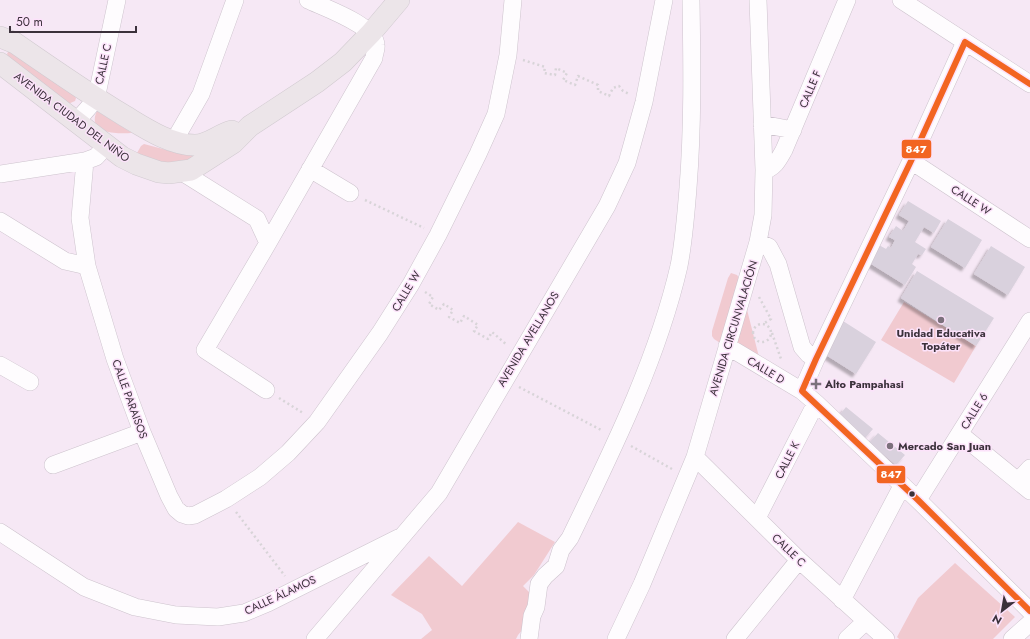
<svg xmlns="http://www.w3.org/2000/svg" width="1030" height="639" font-family="Jost,sans-serif">
<style>
.green{fill:#f1cad0}
.building{fill:#d9d1dd;filter:url(#shadow)}
.lines{fill:none;stroke-linecap:round;stroke-linejoin:round}
.minor-casing{stroke:#cdc3cd;stroke-width:18}
.major-casing{stroke:#d1cad0;stroke-width:22}
.path{stroke:#d8d4d8;stroke-width:2.5;stroke-dasharray:2 3;stroke-linecap:butt}
.minor{stroke:#fefcfe;stroke-width:17}
.major{stroke:#ece5e9;stroke-width:21}
.bus-1-casing{stroke:#fce2fa;stroke-width:9}
.bus-1{stroke:#f26522;stroke-width:6}
.poi-dot{fill:#7c717c;stroke:#fce2fa;stroke-width:1.5}
.bus-dot{fill:#3b313b;stroke:#fce2fa;stroke-width:1.5}
.labels{text-anchor:middle;dominant-baseline:central;stroke-width:3;stroke-linejoin:round;paint-order:stroke}
.street-label{font-size:11px;fill:#3b313b;stroke:#fce2fa}
.poi-label{font-size:11px;font-weight:bold;fill:#3b313b;stroke:#fce2fa;text-anchor:start}
.line-badge{stroke:#fce2fa;stroke-width:1.5}
.badge-label{font-size:11px;text-anchor:middle;font-weight:bold;fill:#fff}
</style>
<defs>
<filter id="shadow"><feDropShadow dx="-3.5" dy="3.5" stdDeviation="1" flood-color="#0004"/></filter>
</defs>
<rect width="100%" height="100%" fill="#f6e8f5"/>
<path class="green" d="M9 50 74 95 76 98 75 101 68 104 8 56 7 54Z
M97 111 132 133C118 134 86 134 97 111Z
M144 144 178 153 196 156C193 158 189 161 185 162 169 166 151 161 137 153L141 146Z
M731 273 737 275 739 278 759 357 749 362 714 339 712 336V331L728 278Z
M904 302 976 346 954 383 881 340Z
M518 522 555 542 534 575 523 586 530 593 523 629 518 635 516 639H421L432 630 422 614 391 595 429 556 462 586Z
M955 563 1015 617 993 639H899L897 637 918 598Z"/>
<path class="building" d="M908 201 941 221 934 233 924 227 915 242 926 249 922 255 918 254 912 264 916 267 905 285 868 262 879 245 886 249 888 246 891 248 895 240 889 237 896 226 903 231 909 221 899 215Z
M948 219 982 240 965 268 931 247Z
M991 246 1025 267 1008 295 974 274Z
M917 271 994 318 976 346 901 298Z
M843 321 876 342 856 374 826 355Z
M846 407 873 429 864 439 838 417Z
M878 433 905 455 896 465 869 443Z"/>
<g class="lines">
<g class="minor-casing">
<path id="minor" d="M901 0 1030 84
M76 122 96 99 117 0
M762 124 793 130
M174 141 201 94 235 0
M85 161 80 218 87 266 115 359 142 432 169 496 176 509 182 514 188 516 195 515 226 499 260 477 288 453 317 422 380 333 411 284 438 235 478 154 496 114 508 55 513 0
M911 161 1030 239
M310 169 350 193
M764 170C774 169 779 159 784 150L847 0
M182 172 257 219 268 243
M0 174 85 161 96 157 106 146
M0 221 65 261 87 266
M758 242 769 247 778 264 802 347 808 354 816 359
M727 346 802 391 816 403 918 500 1030 611
M0 365 30 382
M266 390 205 350 268 243 374 58C374 54 377 49 376 45 375 25 325 8 308 0
M802 391 816 359 911 161 965 42
M960 434 1030 491
M695 457 799 560 886 639
M53 465 142 432
M1019 480 1030 468
M918 500 1030 321
M757 518 816 403
M0 532 84 587 135 607 176 615 218 617 244 613 268 603 398 538
M842 600 902 486
M315 639 439 493 607 206 627 163 644 102 664 0
M529 639 532 616 536 607 539 584 545 576 556 566 561 550 570 538C612 451 657 361 679 266 684 240 686 213 688 188 693 125 692 63 691 0
M616 639 642 584 695 457 758 242 763 215 764 170 758 0
M735 639 799 560
M847 639 866 621
M1012 639 1030 623"/>
</g>
<g class="major-casing">
<path id="major" d="M0 37 15 43C51 68 87 93 125 116 145 128 170 145 195 145 209 145 219 134 232 131
M0 63 122 157 136 164 159 172 169 173 191 170 233 143 250 126 317 82 343 62 371 33 399 0"/>
</g>
<path class="path" d="M523 60 545 67 544 73 555 75 556 68 567 73 563 80 575 85 578 76 598 85V91L609 96 613 88 619 86 623 91 629 94
M365 200 424 228
M425 292 433 297 429 304 439 310 444 304 453 310 449 317 460 323 464 316 478 325 474 331 488 339 492 332 507 345
M759 297 771 319 763 324
M753 333a9 9 0 1 1 18 0a9 9 0 1 1-18 0Z
M772 333 781 359
M519 387 603 431
M279 398 303 413
M631 446 672 469
M236 512 285 576"/>
<use href="#minor" class="minor"/>
<use href="#major" class="major"/>
<g class="bus-1-casing">
<path id="bus-1" d="M1030 84 965 42 911 161 816 359 802 391 918 500 1030 611"/>
</g>
<use href="#bus-1" class="bus-1"/>
</g>
<g class="poi-dot">
<circle cx="941" cy="320" r="4"/>
<path d="M814 378h4v4h4v4h-4v4h-4v-4h-4v-4h4z"/>
<circle cx="890" cy="446" r="4"/>
</g>
<circle class="bus-dot" cx="912" cy="494" r="3.5"/>
<g class="labels">
<g class="street-label">
<text transform="translate(103 64) rotate(-78)">CALLE C</text>
<text transform="translate(810 89) rotate(-67)">CALLE F</text>
<text transform="translate(72 117) rotate(37)">AVENIDA CIUDAD DEL NIÑO</text>
<text transform="translate(971 200) rotate(33)">CALLE W</text>
<text transform="translate(406 291) rotate(-59)">CALLE W</text>
<text transform="translate(733 328) rotate(-73)">AVENIDA CIRCUNVALACIÓN</text>
<text transform="translate(528 339) rotate(-59)">AVENIDA AVELLANOS</text>
<text transform="translate(766 370) rotate(31)">CALLE D</text>
<text transform="translate(130 399) rotate(70)">CALLE PARAISOS</text>
<text transform="translate(974 411) rotate(-58)">CALLE 6</text>
<text transform="translate(787 460) rotate(-63)">CALLE K</text>
<text transform="translate(789 550) rotate(44)">CALLE C</text>
<text transform="translate(280 595) rotate(-25)">CALLE ÁLAMOS</text>
</g>
<g class="poi-label">
<text x="941" y="333" text-anchor="middle">Unidad Educativa<tspan x="941" dy="13">Topáter</tspan></text>
<text x="825" y="384">Alto Pampahasi</text>
<text x="898" y="446">Mercado San Juan</text>
</g>
</g>
<g class="line-badge">
<rect x="901" y="139" width="31" height="20" rx="4" fill="#f26522"/>
<rect x="876" y="465" width="30" height="19" rx="4" fill="#f26522"/>
</g>
<g class="badge-label">
<text x="916" y="153">847</text>
<text x="891" y="478">847</text>
</g>
<g transform="translate(1002 611) rotate(211)" stroke="#fce2fa" stroke-width="3" paint-order="stroke">
<path d="M0-3L7 15L0 10L-7 15Z" fill="#3b313b"/>
<text y="-6" font-size="11" font-weight="bold" text-anchor="middle" fill="#3b313b">N</text>
</g>
<path d="M10 26v6h126v-6" fill="none" stroke="#3b313b" stroke-width="2"/>
<text x="16" y="26" font-size="12" fill="#3b313b" stroke="#fce2fa" stroke-width="3" paint-order="stroke">50 m</text>
</svg>
